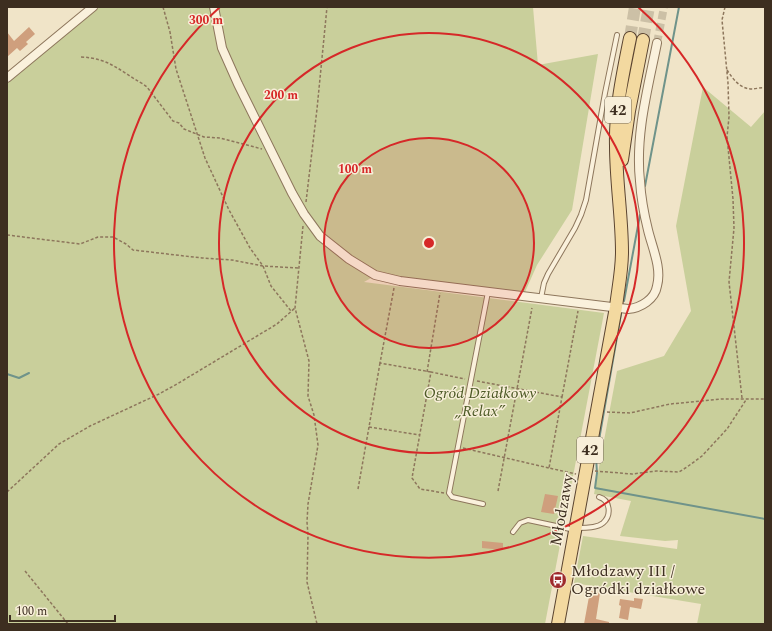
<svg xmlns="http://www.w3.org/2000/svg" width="772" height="631" font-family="Spectral,serif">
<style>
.green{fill:#c9cf9b}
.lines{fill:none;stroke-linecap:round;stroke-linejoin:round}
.stream{stroke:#6f938a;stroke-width:2}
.building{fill:#cf9f7d}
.street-tunnel{stroke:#ccc0a6;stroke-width:8;stroke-dasharray:8 4;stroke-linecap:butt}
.primary-tunnel{stroke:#ccc0a6;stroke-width:12;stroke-dasharray:12 6;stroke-linecap:butt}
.lane-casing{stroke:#8d765c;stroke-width:6}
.street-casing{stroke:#8d765c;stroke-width:10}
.primary-casing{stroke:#5b4430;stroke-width:14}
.path{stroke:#8d765c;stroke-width:1.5;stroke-dasharray:3 2;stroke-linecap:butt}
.lane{stroke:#faf1dc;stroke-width:4}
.street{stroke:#faf1dc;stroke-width:8}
.primary{stroke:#f3d9a0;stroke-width:12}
.ring{fill:none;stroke:#d62828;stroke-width:2}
.labels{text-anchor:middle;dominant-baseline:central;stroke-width:3;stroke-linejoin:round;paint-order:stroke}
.shield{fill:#f7eed8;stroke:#756857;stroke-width:1}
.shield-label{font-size:15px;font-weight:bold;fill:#3d2e20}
.park-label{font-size:16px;font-style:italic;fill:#4d5a26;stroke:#f7eed8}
.street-label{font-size:16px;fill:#3d2e20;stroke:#f7eed8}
.poi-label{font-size:16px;fill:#3d2e20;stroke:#f7eed8;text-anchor:start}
.centre{fill:#d62828;stroke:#f7eed8;stroke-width:2}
.ring-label{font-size:12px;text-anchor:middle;font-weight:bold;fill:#d62828;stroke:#f7eed8;stroke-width:3;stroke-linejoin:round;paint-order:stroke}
</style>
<rect width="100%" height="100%" fill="#f0e4c8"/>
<path class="green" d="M98 7H533L538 65 598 54 572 210 537 265 525 292 378 274 364 282 604 313 545 624H7V82Z
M703 87 751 127 765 111V624H697L701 604 574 583 583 536 677 549 678 540 665 541 620 536 631 501 594 494 617 371 664 356 691 311 676 226Z"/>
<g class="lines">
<path class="stream" d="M765 63V64
M645 186 679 7
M624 301 640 215
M621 314 596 457 597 473 595 488 765 519
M7 374 19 378 29 373"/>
</g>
<path class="building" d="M29 27 35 34 26 42 28 44 20 51 17 48 7 57V32L14 41Z
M545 494 558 496 554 514 541 512Z
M482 541 503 543V550L482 548Z
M590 591 600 593 596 619 609 622V624H584Z
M634 598 643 599 641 609 630 607 628 620 619 618 621 606 619 605 620 599 634 601Z"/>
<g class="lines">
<path class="street-tunnel" d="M657 43 664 7"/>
<path class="primary-tunnel" d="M630 38 635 7
M643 40 649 7"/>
<g class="lane-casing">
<path id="lane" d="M541 298 544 283 548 274 575 228 581 215 586 200 605 93 617 35
M483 504 452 497 449 493 488 292
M578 528C586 528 597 528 603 523 612 515 610 500 599 497
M513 532 520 523 528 520 575 530"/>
</g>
<g class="street-casing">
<path id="street" d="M214 7 222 48 238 84 292 193 304 214 320 236 349 259 375 275 400 281 628 309C641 308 655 299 657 286 662 268 652 247 648 230 644 214 641 197 640 181 635 135 648 88 657 43
M7 78 93 7"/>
</g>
<g class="primary-casing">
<path id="primary" d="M622 160 629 111 643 40
M558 624 616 307C618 289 622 271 622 252 622 217 616 181 616 146 615 109 623 73 630 38"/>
</g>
<path class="path" d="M163 7 170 32 176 69 205 158 229 210 250 248 263 266 271 286 291 311
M725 7 722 20 728 83 729 117 727 137 733 199 734 228 729 282 742 398
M81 57C109 58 120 71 143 84L147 87 173 121 179 123 184 129 204 137 220 138 262 149
M727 70C733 79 740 89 752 89 756 89 761 87 765 88
M306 202 317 109 327 7
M303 226 295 308 309 361 308 396 314 415 318 445 308 504 307 522 308 535 307 582 317 624
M7 235 80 244 98 237H113L126 244 133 250 202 258 232 260 263 266 298 268
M394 288 380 363 431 372
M380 363 369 427 420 435
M427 372 440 293
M477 381 562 397 549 468 576 474
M562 397 578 311
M607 412 630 413 670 404 722 399H765
M463 448 549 468
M595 471 632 474 656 471 679 472 687 467 702 456 727 429 746 400
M358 489 369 427
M498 491 532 308
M7 492 59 444 90 426 159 394 177 384 277 324 295 308
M444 493 420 489 412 478 431 372 465 379
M25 571 68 624"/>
<use href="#lane" class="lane"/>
<use href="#street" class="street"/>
<use href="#primary" class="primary"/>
</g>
<circle cx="429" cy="243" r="105" fill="#d62828" fill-opacity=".12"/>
<g class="ring">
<circle cx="429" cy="243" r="105"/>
<circle cx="429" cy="243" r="210"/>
<path d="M638 7A315 315 0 1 1 220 7"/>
</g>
<defs>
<g id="bus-disc" transform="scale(0.9)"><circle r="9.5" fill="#9e2a2b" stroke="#f7eed8"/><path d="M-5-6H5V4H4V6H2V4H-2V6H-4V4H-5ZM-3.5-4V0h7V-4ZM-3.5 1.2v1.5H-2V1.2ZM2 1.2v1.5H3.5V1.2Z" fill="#fff"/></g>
</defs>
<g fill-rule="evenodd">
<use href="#bus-disc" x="558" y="580"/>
</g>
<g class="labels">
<g class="shield">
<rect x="605" y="97" width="26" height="26" rx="3"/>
<rect x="577" y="437" width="26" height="26" rx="3"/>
</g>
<g class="shield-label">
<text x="618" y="110">42</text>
<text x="590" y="450">42</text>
</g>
<g class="park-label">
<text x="480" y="393">Ogród Działkowy<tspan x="480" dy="18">„Relax”</tspan></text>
</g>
<g class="street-label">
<text transform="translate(562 510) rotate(-80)">Młodzawy</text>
</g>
<g class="poi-label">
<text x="571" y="571">Młodzawy III /<tspan x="571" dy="18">Ogródki działkowe</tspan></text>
</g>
</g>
<circle cx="429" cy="243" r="6" class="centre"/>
<g class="ring-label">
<text x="206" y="24">300 m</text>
<text x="281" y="99">200 m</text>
<text x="355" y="173">100 m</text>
</g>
<rect width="772" height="631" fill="none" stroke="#3d2e20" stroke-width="16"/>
<path d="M10 615v6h105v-6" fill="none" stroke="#3d2e20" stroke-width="2"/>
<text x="16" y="615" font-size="12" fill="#3d2e20" stroke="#f7eed8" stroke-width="3" paint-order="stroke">100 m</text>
</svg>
